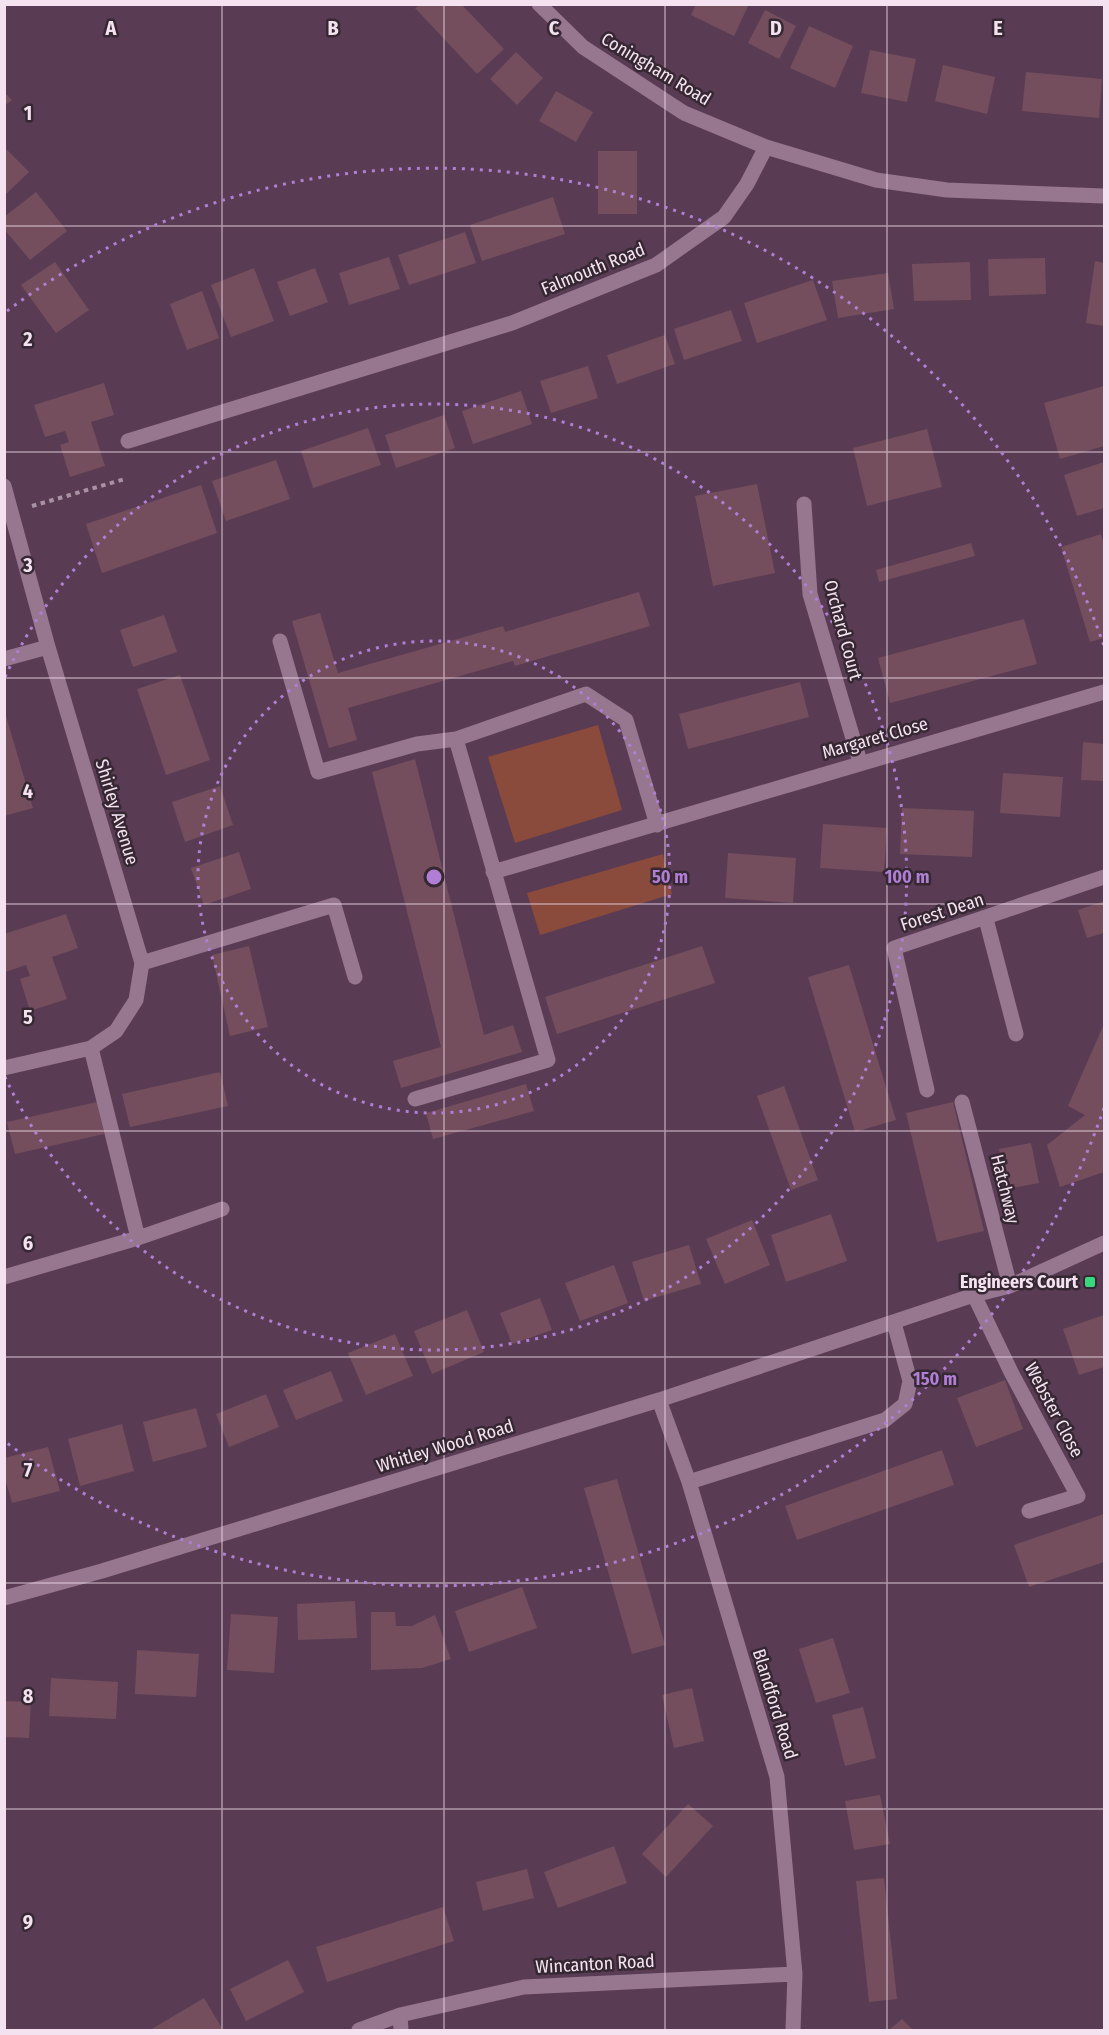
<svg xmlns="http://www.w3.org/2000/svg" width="1109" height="2035" font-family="'Fira Sans Condensed',sans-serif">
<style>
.green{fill:#8a4a3c}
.building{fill:#744e5d}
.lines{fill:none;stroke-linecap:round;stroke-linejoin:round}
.path{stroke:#a992a4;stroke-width:4;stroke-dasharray:4.5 4.5;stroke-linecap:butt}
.minor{stroke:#977690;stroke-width:15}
.grid{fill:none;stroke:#f4e2f0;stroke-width:1.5;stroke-opacity:0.55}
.ring{fill:none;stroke:#b17ed5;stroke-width:3;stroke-dasharray:3 6}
.poi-dot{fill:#37d880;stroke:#362833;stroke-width:2}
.labels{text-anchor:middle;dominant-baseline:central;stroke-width:5;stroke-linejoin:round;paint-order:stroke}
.street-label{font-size:18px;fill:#f4e2f0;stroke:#362833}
.poi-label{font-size:18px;font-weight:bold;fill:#f4e2f0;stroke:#362833;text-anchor:end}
.grid-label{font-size:20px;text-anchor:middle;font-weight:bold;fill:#f4e2f0;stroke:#362833;stroke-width:5;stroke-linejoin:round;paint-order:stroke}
.centre{fill:#b17ed5;stroke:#362833;stroke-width:3}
.ring-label{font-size:18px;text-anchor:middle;font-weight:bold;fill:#b17ed5;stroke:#362833;stroke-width:5;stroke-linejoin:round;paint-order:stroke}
</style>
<rect width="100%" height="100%" fill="#593c53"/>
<path class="green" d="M598 725 622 810 515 843 488 757Z
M663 854 672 894 540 935 527 893Z"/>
<path class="building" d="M696 4H749L734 36 691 15Z
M420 5H462L504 49 477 74 415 8Z
M765 10 796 26 779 59 748 43Z
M809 26 853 46 835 88 790 68Z
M870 50 916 59 907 102 861 93Z
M516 52 543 78 517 105 490 79Z
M943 65 995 77 987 114 935 101Z
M1026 72 1102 79 1099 118 1022 111Z
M556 91 593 112 576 142 539 121Z
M4 92 12 100 4 106Z
M4 147 29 172 4 196Z
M598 151H637V214H598Z
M36 192 67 231 30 260 4 229V217Z
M553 197 565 234 482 261 470 225Z
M465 232 476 263 409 285 398 255Z
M389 257 400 289 349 305 339 273Z
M1045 258 1046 294 989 296 988 259Z
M1095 261 1104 263V326L1086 323Z
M55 262 89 310 56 333 21 285Z
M970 262 971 300 914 301 912 264Z
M254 268 274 321 231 337 211 285Z
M315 268 328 302 290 316 277 282Z
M888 273 894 309 838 318 832 281Z
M813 280 827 320 757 343 744 303Z
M202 291 219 338 187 350 170 304Z
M731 310 742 341 684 360 674 329Z
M665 335 675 364 617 384 607 355Z
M588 366 598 398 551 413 540 381Z
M104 383 114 415 91 422 105 466 70 477 60 445 69 442 65 431 45 437 34 405Z
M1104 386V446L1060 459 1044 403Z
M521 391 532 424 473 444 462 411Z
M444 415 455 448 396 468 385 435Z
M368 428 381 465 313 488 301 451Z
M927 429 942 487 867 506 853 448Z
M276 460 290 499 226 521 212 481Z
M1104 462V508L1077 516 1064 475Z
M757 484 775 573 713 586 695 496Z
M201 485 217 533 102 573 86 524Z
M1101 534 1104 545V638L1090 642 1061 547Z
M971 543 975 556 879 582 876 570Z
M639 592 650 626 515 666 513 661 348 708 357 740 329 748 292 621 320 613 338 673 503 626 505 632Z
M164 615 177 652 133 667 120 630Z
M1024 619 1037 664 890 703 878 658Z
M180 675 210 760 166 775 137 689Z
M800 682 809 717 688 749 679 714Z
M4 709 33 808 4 816Z
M1083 742 1104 744V781L1081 780Z
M415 759 484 1035 513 1025 522 1052 401 1088 393 1061 441 1047 372 772Z
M1003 773 1063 777 1060 817 1000 813Z
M220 786 233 825 185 842 172 802Z
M902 808 974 811 972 857 900 854Z
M823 824 887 828 884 872 820 868Z
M239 852 251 889 204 905 191 868Z
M728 853 796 858 793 903 725 898Z
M1104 901V933L1087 938 1078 910Z
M66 914 78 948 52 957 67 999 30 1011 20 979 30 976 26 965 5 972 4 934Z
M249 946 268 1027 230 1036 212 955Z
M702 946 715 983 557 1034 545 997Z
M849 965 896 1120 855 1132 808 977Z
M1104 1024V1172L1060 1187 1047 1145 1085 1115 1068 1106Z
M220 1072 228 1106 130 1127 122 1094Z
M526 1084 534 1111 433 1139 426 1113Z
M784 1086 818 1180 791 1190 757 1096Z
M97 1102 104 1134 15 1154 7 1122Z
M953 1102 984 1231 937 1242 906 1113Z
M1031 1143 1039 1183 1007 1189 999 1149Z
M831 1214 847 1261 786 1282 771 1235Z
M752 1220 770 1265 725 1284 706 1239Z
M689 1245 701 1284 644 1301 632 1262Z
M614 1265 628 1303 580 1321 565 1283Z
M540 1298 552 1330 512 1344 500 1313Z
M467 1310 484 1352 432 1374 414 1331Z
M1104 1315V1367L1079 1375 1063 1329Z
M395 1334 413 1376 366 1395 348 1353Z
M331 1371 343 1401 296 1420 283 1390Z
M1005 1380 1023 1429 976 1447 957 1398Z
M266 1394 279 1427 229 1447 216 1414Z
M196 1408 207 1447 153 1462 143 1422Z
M122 1424 134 1471 80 1486 68 1439Z
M48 1447 60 1491 12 1503 4 1475V1458Z
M942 1450 954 1485 797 1540 785 1506Z
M617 1479 665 1645 632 1654 584 1488Z
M1104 1514V1562L1029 1587 1014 1545Z
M522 1587 537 1628 469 1652 455 1611Z
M355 1601 357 1638 298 1640 297 1604Z
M371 1612H395L396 1626H412L435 1615 451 1659 422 1668 371 1670Z
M231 1614 278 1617 274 1673 227 1670Z
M833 1638 850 1693 816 1703 799 1649Z
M137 1650 199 1654 196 1697 135 1694Z
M51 1678 118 1682 116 1719 49 1716Z
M692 1688 704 1741 674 1748 662 1695Z
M4 1701 31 1702 29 1738 4 1737Z
M863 1707 876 1758 845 1766 832 1715Z
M880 1795 890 1844 854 1850 845 1801Z
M688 1804 713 1826 666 1877 642 1854Z
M614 1846 627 1883 558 1908 544 1872Z
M527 1869 534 1898 483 1911 476 1882Z
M884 1878 897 1999 869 2002 856 1881Z
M443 1907 454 1941 327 1982 316 1947Z
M288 1960 304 1992 246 2021 230 1989Z
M204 1998 223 2030H150Z
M902 2019 913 2030H889Z"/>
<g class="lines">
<path class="path" d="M32 506 125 479"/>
<path class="minor" d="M539 4 583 47 684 113 766 147 876 180 947 190 1104 196
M128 441 512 323 656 265 724 217 747 184 766 147
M4 486 48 647 142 963 136 1000 116 1031 91 1048 4 1068
M804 504 810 594 860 762
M280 641 318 772 417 744 456 739
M4 659 48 647
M493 872C697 813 900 751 1104 692
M986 919 1016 1034
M142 963 334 905 355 977
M91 1048 138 1238
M927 1090 894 948 1104 877
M415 1099 548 1060 456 739 586 694 626 720 657 825
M962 1102 1010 1286
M4 1277 138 1238 222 1209
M974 1295 1012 1374 1078 1496 1029 1511
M659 1400 689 1482 777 1777 795 1974 793 2030
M689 1482 885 1420 905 1404 910 1381 894 1323
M4 1598 102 1571 659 1400 974 1295 1010 1286 1104 1243
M400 2015 401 2030
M359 2030 400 2015 524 1987 795 1974"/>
</g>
<path class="grid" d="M222 4V2030M444 4V2030M665 4V2030M887 4V2030M4 226H1104M4 452H1104M4 678H1104M4 904H1104M4 1131H1104M4 1357H1104M4 1583H1104M4 1809H1104"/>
<g class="ring">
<circle cx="434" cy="877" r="236"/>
<path d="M5 677A473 473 0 1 1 5 1077"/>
<path d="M1104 1108A709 709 0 0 1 7 1443M7 311A709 709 0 0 1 1104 646"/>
</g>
<rect class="poi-dot" x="1084" y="1276" width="12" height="12" rx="3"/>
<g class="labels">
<g class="street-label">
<text transform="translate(656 69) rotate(31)">Coningham Road</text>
<text transform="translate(593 269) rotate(-22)">Falmouth Road</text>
<text transform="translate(843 630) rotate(75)">Orchard Court</text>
<text transform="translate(875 738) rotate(-16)">Margaret Close</text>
<text transform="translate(117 812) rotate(73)">Shirley Avenue</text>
<text transform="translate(942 912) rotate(-18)">Forest Dean</text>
<text transform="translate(1005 1189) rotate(76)">Hatchway</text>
<text transform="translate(1054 1410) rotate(62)">Webster Close</text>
<text transform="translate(445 1446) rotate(-17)">Whitley Wood Road</text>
<text transform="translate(775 1704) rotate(73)">Blandford Road</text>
<text transform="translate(595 1964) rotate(-3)">Wincanton Road</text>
</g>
<g class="poi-label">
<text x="1078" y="1282">Engineers Court</text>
</g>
</g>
<g class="grid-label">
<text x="111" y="35">A</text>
<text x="333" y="35">B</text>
<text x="554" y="35">C</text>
<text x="776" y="35">D</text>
<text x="998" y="35">E</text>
<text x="28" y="120">1</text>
<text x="28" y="346">2</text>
<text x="28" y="572">3</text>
<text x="28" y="798">4</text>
<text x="28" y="1024">5</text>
<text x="28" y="1250">6</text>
<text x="28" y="1477">7</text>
<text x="28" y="1703">8</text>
<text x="28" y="1929">9</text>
</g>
<circle cx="434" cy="877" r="9" class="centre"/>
<g class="ring-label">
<text x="670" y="883">50 m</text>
<text x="907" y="883">100 m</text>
<text x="935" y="1385">150 m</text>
</g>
<rect width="1109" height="2035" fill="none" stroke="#f4e2f0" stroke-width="12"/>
</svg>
